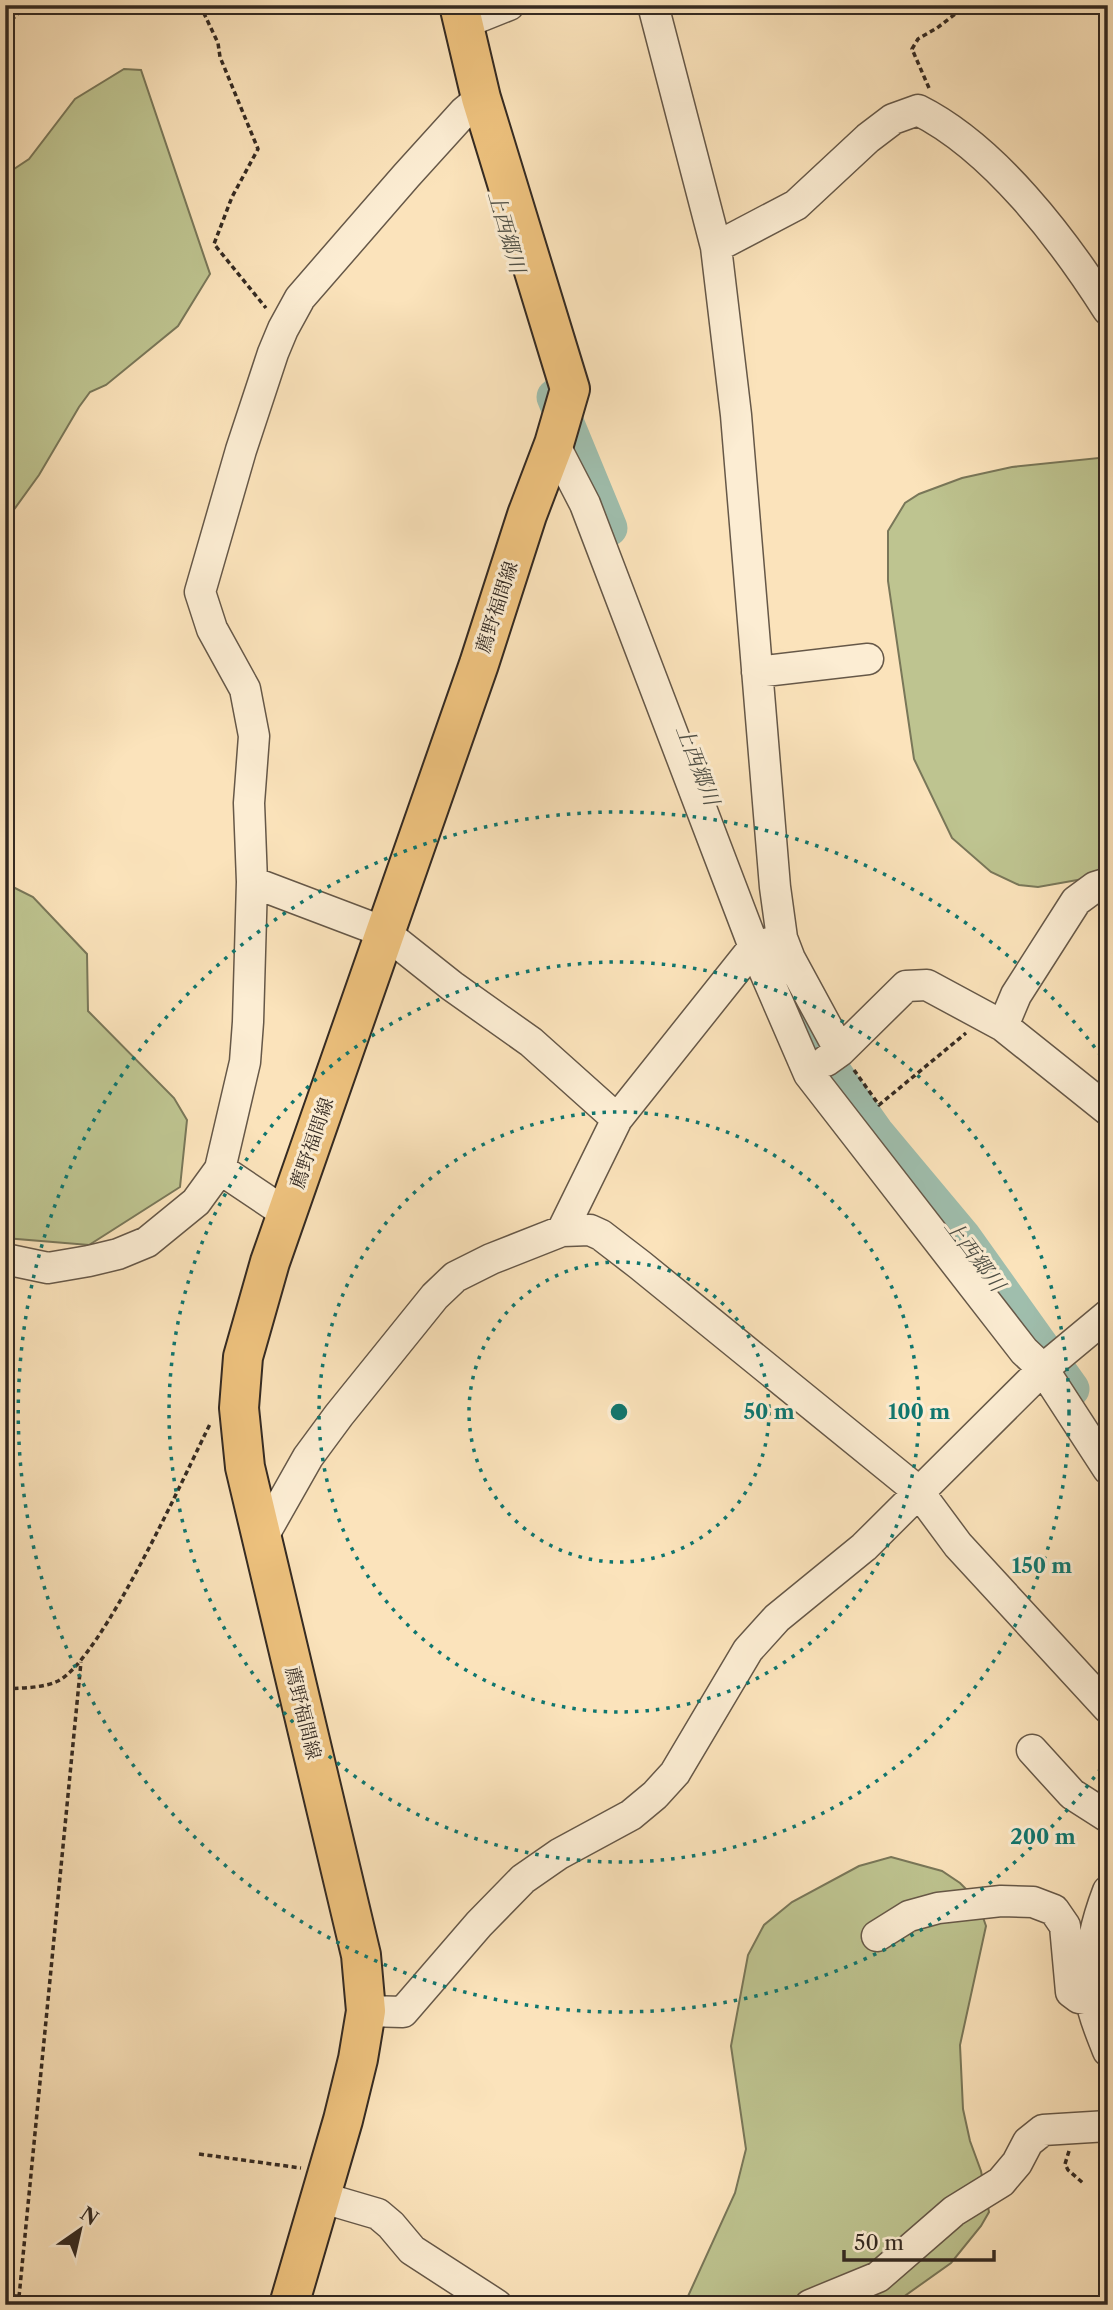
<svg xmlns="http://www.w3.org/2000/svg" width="1113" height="2310" font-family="'Libre Caslon Text','Noto Serif JP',serif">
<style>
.green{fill:#bec490;stroke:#797759;stroke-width:2}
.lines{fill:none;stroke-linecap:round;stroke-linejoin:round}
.river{stroke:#9fbead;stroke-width:37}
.minor-casing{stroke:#665848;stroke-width:33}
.major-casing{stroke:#342a22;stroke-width:42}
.path{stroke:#342a22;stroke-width:3.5;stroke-dasharray:5 3.5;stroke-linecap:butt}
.minor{stroke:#fcedd3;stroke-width:30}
.major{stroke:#eec27e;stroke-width:38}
.ring{fill:none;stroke:#0f766e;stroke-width:3.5;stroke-dasharray:3.5 7}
.labels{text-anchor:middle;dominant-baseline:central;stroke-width:6;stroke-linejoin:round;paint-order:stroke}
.street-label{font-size:19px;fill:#342a22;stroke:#fcedd3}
.water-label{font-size:21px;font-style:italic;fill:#4f4f45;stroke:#fcedd3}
.centre{fill:#0f766e;stroke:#fcedd3;stroke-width:3.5}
.ring-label{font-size:21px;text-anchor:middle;font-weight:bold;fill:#0f766e;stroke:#fcedd3;stroke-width:6;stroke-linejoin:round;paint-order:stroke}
</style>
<rect width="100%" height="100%" fill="#fbe3bb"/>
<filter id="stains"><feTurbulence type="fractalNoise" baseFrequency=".00286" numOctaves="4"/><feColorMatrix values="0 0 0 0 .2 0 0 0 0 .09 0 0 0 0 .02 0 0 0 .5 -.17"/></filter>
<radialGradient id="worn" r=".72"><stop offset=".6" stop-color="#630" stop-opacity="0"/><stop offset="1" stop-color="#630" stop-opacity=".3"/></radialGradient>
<path class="green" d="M124 69 141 70 210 274 178 326 106 385 90 392 79 407 39 475 5 522V175L29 159 75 99Z
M1108 457V871L1083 879 1038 887 1019 885 991 872 952 838 914 759 888 581V531L905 503 919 494 962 478 1012 467Z
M5 883 33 897 87 954 88 1011 174 1098 187 1120 180 1187 89 1245 5 1238V1193L9 1177 5 1174Z
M891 1857 942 1871 960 1883 977 1900 986 1926 960 2045 963 2109 970 2141 981 2171 989 2212 981 2226 951 2263 892 2305H684L735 2193 746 2149 731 2046 748 1955 764 1925 792 1902 859 1866Z"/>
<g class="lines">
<path class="river" d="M555 397 609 528
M782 981 811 1039 846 1091 875 1132 962 1236 1071 1389"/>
<g class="minor-casing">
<path id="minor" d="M653 5 716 247 736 415 775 887 782 938 790 959 840 1051
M464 23 509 5
M716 247 796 205 868 138 893 119 918 110C994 148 1063 239 1108 310
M554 444 585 504 754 947 809 1074 1024 1351 1043 1369 1108 1469
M757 672 868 659
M252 882 384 932 452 986 531 1042 617 1119
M1003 1026 1016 995 1076 901 1095 887 1108 883
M826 1061 840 1051 906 986 927 985 1003 1026 1108 1110
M220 1169 287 1214
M562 1231 617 1119 754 947 769 943
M5 1259 48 1268 89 1261 118 1254 147 1242 196 1202 220 1169 245 1062 248 1022 252 882 249 803 254 736 245 689 212 629 200 592 241 450 273 353 283 329 300 298 406 176 464 112 481 98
M261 1540 308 1457 339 1415 435 1296 455 1277 491 1259 562 1231 590 1230 601 1235 640 1265 918 1491 958 1545 1108 1708
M1032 1750 1072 1794 1108 1817
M1108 1891C1095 1925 1086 1962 1091 1999 1093 2016 1102 2035 1108 2051
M877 1936 909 1916 938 1908 1001 1901 1033 1902 1054 1910 1065 1926 1071 1992 1079 1998 1091 2000
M366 2011 403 2012 479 1924 523 1879 559 1854 631 1815 655 1795 675 1773 748 1650 777 1618 864 1547 1043 1369 1108 1315
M320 2197 378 2214 391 2225 412 2250 497 2305
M810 2305 878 2277 954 2211 1001 2182 1017 2163 1028 2142 1043 2130 1108 2126"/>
</g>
<g class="major-casing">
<path id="major" d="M289 2305 343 2120 358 2059 366 2011 361 1955 245 1467 239 1408 243 1357 270 1262 479 664 527 515 554 444 570 389 481 98 459 5"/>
</g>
<path class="path" d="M200 5 218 43 220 57 258 149 232 197 214 244 266 308
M5 26 27 5
M929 88 912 49 918 39 937 28 967 5
M854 1070 879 1105 966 1033
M5 1689C22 1688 43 1688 58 1681 102 1659 186 1472 211 1422
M1069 2151 1065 2164 1068 2170 1083 2183
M199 2154 301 2168
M5 2295 104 2305
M19 2297 81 1662"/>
<use href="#minor" class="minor"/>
<use href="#major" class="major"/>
</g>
<g class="ring">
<circle cx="619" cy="1412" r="150"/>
<circle cx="619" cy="1412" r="300"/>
<circle cx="619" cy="1412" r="450"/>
<path d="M1107 1760A600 600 0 1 1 1107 1064"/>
</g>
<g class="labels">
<g class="street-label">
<text transform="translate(497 607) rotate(-72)">薦野福間線</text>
<text transform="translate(312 1143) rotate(-71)">薦野福間線</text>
<text transform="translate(303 1713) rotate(76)">薦野福間線</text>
</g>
<g class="water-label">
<text transform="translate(507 232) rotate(74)">上西郷川</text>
<text transform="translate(698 765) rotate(69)">上西郷川</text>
<text transform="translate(975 1255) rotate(53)">上西郷川</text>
</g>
</g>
<circle cx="619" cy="1412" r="10" class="centre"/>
<g class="ring-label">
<text x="769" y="1419">50 m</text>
<text x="919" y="1419">100 m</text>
<text x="1042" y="1573">150 m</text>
<text x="1043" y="1844">200 m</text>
</g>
<rect width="1113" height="2310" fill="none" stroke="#fbe3bb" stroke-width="28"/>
<rect x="7" y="7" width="1099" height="2296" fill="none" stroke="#342a22" stroke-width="3.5"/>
<rect x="14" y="14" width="1085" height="2282" fill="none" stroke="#342a22" stroke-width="2"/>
<g transform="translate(80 2230) rotate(34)" stroke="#fcedd3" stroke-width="5" paint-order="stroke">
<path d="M0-5L12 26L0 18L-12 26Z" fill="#342a22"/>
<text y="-10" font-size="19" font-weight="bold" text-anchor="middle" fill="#342a22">N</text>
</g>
<path d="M844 2250v10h150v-10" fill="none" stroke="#342a22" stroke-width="3.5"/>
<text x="854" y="2250" font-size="21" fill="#342a22" stroke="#fcedd3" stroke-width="5" paint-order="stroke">50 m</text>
<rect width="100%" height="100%" filter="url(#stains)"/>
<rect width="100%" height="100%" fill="url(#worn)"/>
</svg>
